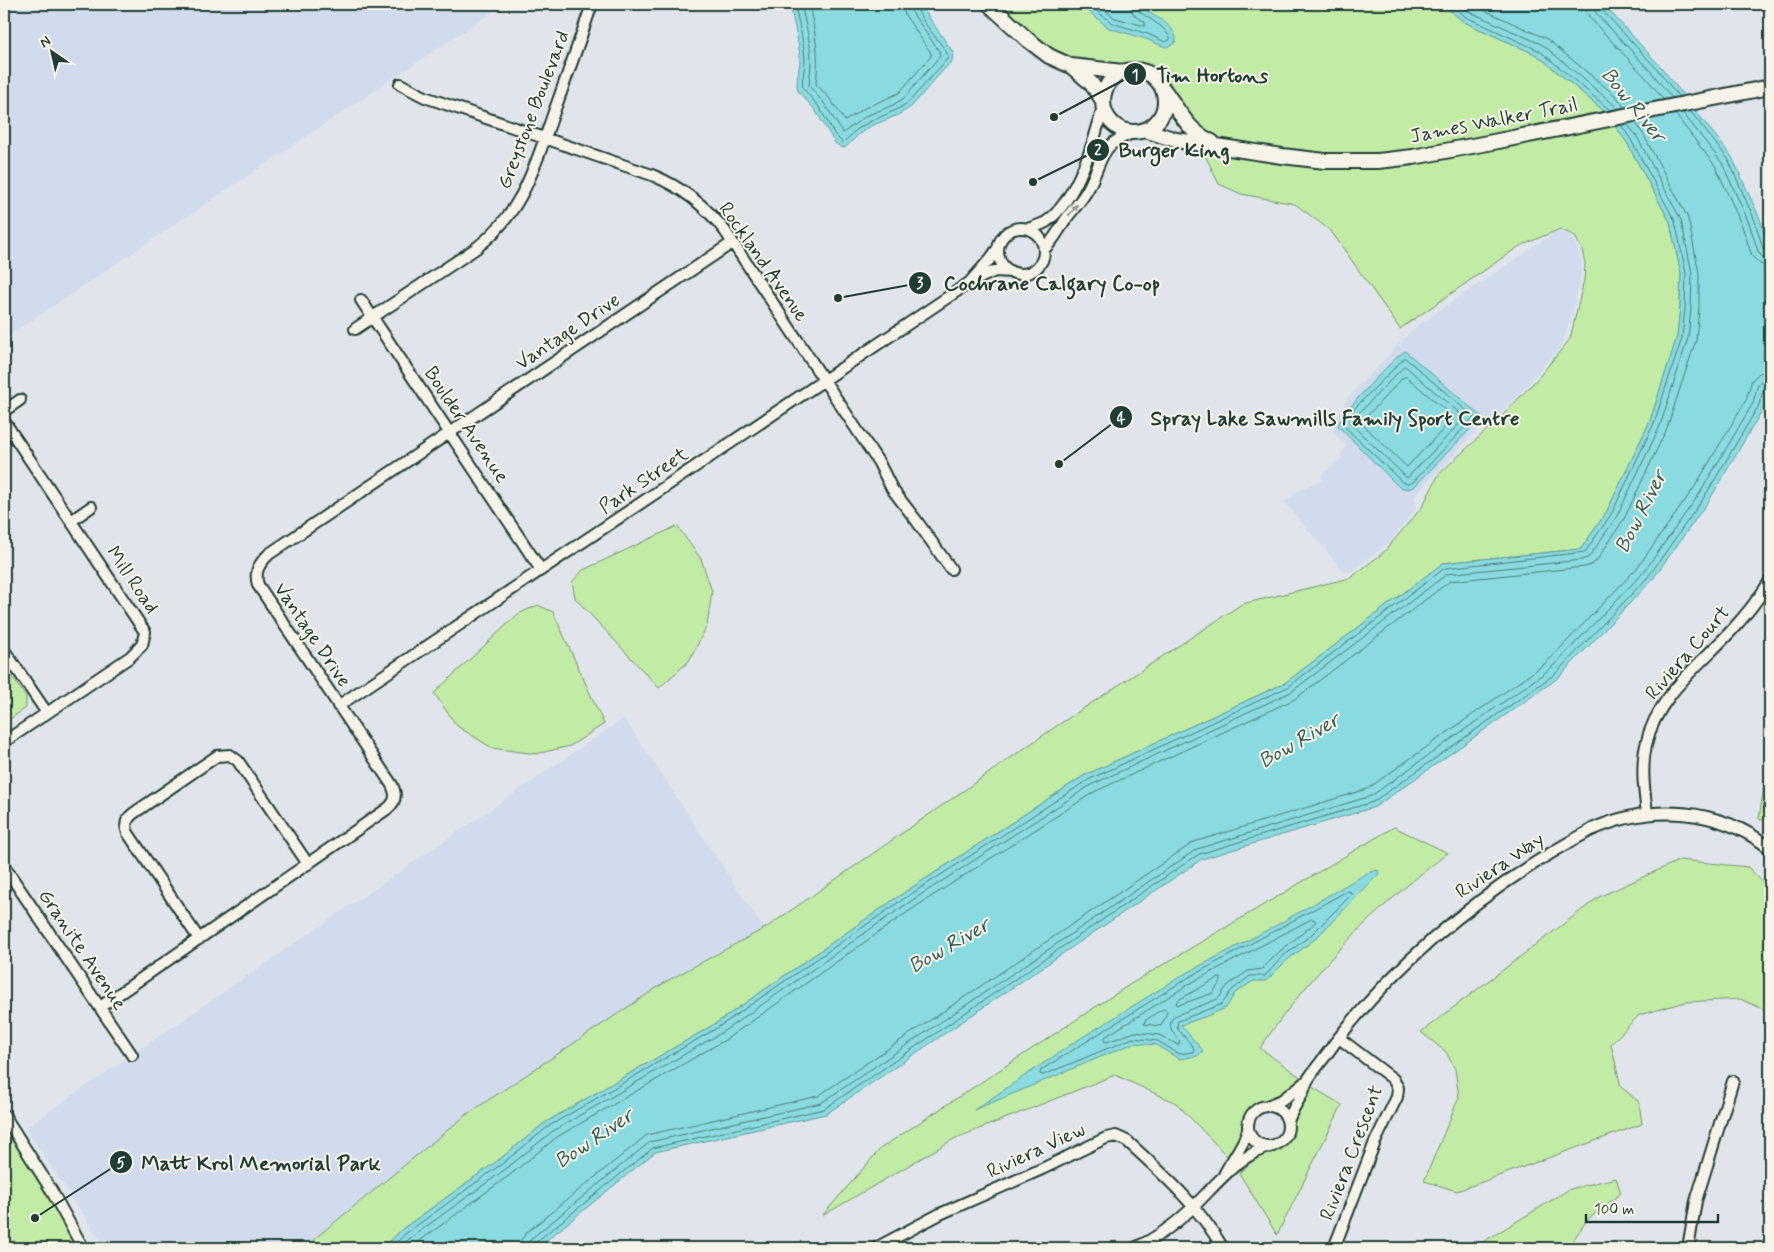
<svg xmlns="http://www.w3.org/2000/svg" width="1774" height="1252" font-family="Mynerve,sans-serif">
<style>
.built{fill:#d2dbed}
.green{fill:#c2eba6;stroke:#70946d}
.water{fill:#8adbe1;stroke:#5f9c9c}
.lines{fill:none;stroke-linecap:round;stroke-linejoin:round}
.shore{stroke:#4a7c79;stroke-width:1}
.minor-casing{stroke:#1f3d34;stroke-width:14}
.tertiary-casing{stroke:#1f3d34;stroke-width:15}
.secondary-casing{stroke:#1f3d34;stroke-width:18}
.minor{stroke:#f7f3e8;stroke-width:10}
.tertiary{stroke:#f7f3e8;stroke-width:11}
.secondary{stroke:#f7f3e8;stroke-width:14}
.oneway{fill:#8b988e}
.labels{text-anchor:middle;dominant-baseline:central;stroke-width:4;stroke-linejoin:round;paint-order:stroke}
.street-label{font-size:20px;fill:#1f3d34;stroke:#f7f3e8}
.water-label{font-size:21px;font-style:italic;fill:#345d57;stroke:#f7f3e8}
.leader{fill:none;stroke:#1f3d34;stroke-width:2}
.callout-dot{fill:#1f3d34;stroke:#f7f3e8;stroke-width:2}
.mark-label{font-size:15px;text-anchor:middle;font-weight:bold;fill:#fff}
.callout-label{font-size:21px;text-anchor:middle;font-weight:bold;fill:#1f3d34;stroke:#f7f3e8;stroke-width:4;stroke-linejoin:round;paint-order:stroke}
</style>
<rect width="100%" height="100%" fill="#e1e5eb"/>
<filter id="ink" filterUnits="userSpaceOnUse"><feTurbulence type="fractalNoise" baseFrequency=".02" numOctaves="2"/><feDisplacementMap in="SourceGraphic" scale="10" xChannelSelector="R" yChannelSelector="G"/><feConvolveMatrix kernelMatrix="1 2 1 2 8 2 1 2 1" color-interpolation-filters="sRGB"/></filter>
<g filter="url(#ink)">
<path class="built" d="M4 4H504L4 339Z
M1555 232 1567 233 1571 236 1577 246 1581 258 1582 271 1572 317 1561 347 1496 420H1487L1415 496 1416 509 1390 542 1350 572H1344L1284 502 1301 489 1323 480 1321 476 1342 457 1340 454 1347 447 1332 430 1347 399 1409 333 1418 325Z
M624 718 764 929 667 981 466 1115 313 1240 307 1248H106L25 1128Z"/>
<path class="green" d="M989 4H1442L1464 22 1537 55 1604 111 1626 141 1670 222 1681 274 1680 307 1677 337 1650 421 1607 511 1581 549 1443 563 1285 683 1085 775 902 894 715 1024 546 1122 500 1159 401 1230 384 1248H307L313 1240 466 1115 667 981 767 927 1058 725 1242 604 1350 578 1383 553 1422 507 1439 474 1503 415 1538 378 1570 339 1584 280 1585 264 1582 250 1575 236 1560 229 1518 247 1400 329 1331 231 1295 204 1241 194 1219 184 1169 82 1134 63 1071 66Z
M677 526 701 559 712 591 707 626 689 661 659 688 575 598 572 582 583 570Z
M538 605 553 612 604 724 570 746 536 754 492 748 457 726 434 693 518 614Z
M4 666 26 697V708L4 723Z
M1770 744V822L1759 819Z
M1394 827 1448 853C1375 908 1312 972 1260 1048L1300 1077 1279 1097 1259 1102 1250 1110 1245 1131 1227 1156 1176 1103 1115 1075 954 1139 822 1216 881 1148 1129 985Z
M1680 860 1748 867 1770 890V1012L1740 999 1686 1002 1639 1015 1611 1044 1621 1087 1639 1102 1642 1124 1457 1191 1424 1181 1459 1097 1455 1069 1446 1052 1421 1032 1599 897Z
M1312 1087 1342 1105 1277 1235 1239 1173 1260 1155 1281 1150 1287 1145 1293 1137 1294 1121Z
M4 1131 50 1188 83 1248H4Z
M1616 1178 1621 1193 1587 1220 1568 1248H1473L1570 1189Z"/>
<path class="water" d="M790 4H920L952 51 953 54 952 61 937 77 911 107 898 115 871 126 859 134 845 148 841 147 835 143 815 110 798 91C795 81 800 69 800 59 799 40 793 22 790 4Z
M1079 4H1140C1149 17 1176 22 1176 41L1172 45 1165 47 1146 39 1109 28Z
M1442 4H1603L1661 67 1732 157 1760 219 1770 255V380L1764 407 1710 499 1652 580 1558 678 1375 807 1202 859 826 1114 655 1152 537 1248H384L401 1230 500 1159 546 1122 715 1024 902 894 1085 775 1285 683 1443 563 1581 549 1607 511 1650 421 1677 337 1680 307 1681 274 1670 222 1626 141 1604 111 1537 55 1464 22Z
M1405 351 1482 417 1415 486 1408 489 1399 487 1338 426C1340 415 1394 357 1405 351Z
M1378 870 1379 874 1315 939 1286 961 1266 981H1253L1235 993 1226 1008 1204 1017 1181 1025 1203 1051 1197 1056 1179 1059 1156 1045 1134 1043 974 1110 1078 1040 1183 975 1284 921 1367 873Z"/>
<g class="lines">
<path class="shore" d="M795 4C798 23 804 41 805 60 805 70 801 79 803 88L819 107 835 135 843 143 856 130 869 122 896 110 908 103 948 58 947 53C939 39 918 20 916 4
M801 4C805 23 811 42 811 62 811 70 809 78 809 86L824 103 843 133 866 116 893 105 904 98 940 56 939 51 911 11 910 4
M809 4C815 35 820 52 816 84L830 99 845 121 863 109 899 93 931 56V53L905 15 902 4
M1088 4 1112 23 1148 34 1165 42 1170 40V37L1162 27 1140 12 1136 4
M1098 4 1115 18 1145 26V22C1137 18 1130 14 1130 4
M1450 4 1466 17 1540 51 1610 110
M1460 4 1470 12 1543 45 1611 102 1617 109
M1471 4 1547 39 1616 96 1625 108
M1586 4V11L1590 18 1647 79 1664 100
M1593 4 1596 13 1653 74 1672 98
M1599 4 1601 9 1658 70 1679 97
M1690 111 1728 159 1755 221 1763 249 1766 252H1770
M1683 113 1722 163 1749 223 1758 251 1762 257 1770 259
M1675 114 1716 167 1742 226 1752 256 1760 264 1770 266
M1405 358 1474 417 1413 482 1408 484 1402 482 1343 425 1354 409Z
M1405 366 1465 418 1407 478 1351 424 1359 413Z
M1404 377H1407L1454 418 1407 467 1361 423Z
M1348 891 1351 892V895L1311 935 1282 957 1265 976H1250L1232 990 1222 1004 1178 1021 1177 1028 1194 1048 1193 1052 1179 1054 1158 1041 1133 1038 1043 1075 1040 1074 1041 1070 1186 979Z
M1312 919 1315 920V923L1279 952 1262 969 1248 971 1228 985 1218 999 1174 1016C1166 1026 1173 1033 1180 1041L1178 1045 1159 1035 1135 1032 1107 1042 1104 1041 1105 1037 1189 984Z
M1218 978H1221V981L1213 993 1179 1005 1176 1004 1177 1001Z
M1163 1009 1166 1010 1167 1012 1161 1026 1144 1024 1145 1021Z
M391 1248 405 1234 503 1163 549 1126 717 1028 905 898 1088 780 1288 687 1445 568 1585 552 1612 513 1654 423 1682 338 1685 308 1686 273 1675 221 1630 138 1621 125
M400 1248 409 1239 507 1168 553 1131 721 1033 908 903 1091 785 1291 692 1447 574 1582 560 1589 557 1617 516 1660 426 1688 338 1691 308 1692 273 1681 220 1636 135 1627 124
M410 1248 511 1174 557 1137 725 1040 912 909 1094 792 1295 699 1450 581 1584 567 1591 565 1597 560 1624 519 1667 428 1696 340 1699 308V273L1688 218 1642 132 1635 122
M520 1248 521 1240 527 1232 647 1135 818 1096 1194 842 1367 789 1546 663 1637 568 1694 488 1746 400 1752 380 1759 373 1770 370
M528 1248V1243L532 1238 650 1142 821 1103 1197 849 1371 796 1550 669 1643 573 1700 493 1753 403 1758 384 1764 379 1770 378
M534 1248 536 1242 653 1148 824 1109 1199 854 1373 802 1555 674 1648 577 1705 496 1759 405 1764 387 1770 384"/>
<g class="minor-casing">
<path id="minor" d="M400 84 425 97 652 175C681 187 706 206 725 231L879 463 892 489 916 520 951 569
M998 251a23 23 0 1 1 46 0a23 23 0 1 1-46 0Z
M1028 229C1034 227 1040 225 1046 222 1076 201 1095 141 1103 106
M998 248 991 258 969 283 995 271 1011 272
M1044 249C1054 241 1059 229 1066 219 1074 208 1083 199 1089 187 1104 157 1099 144 1136 132
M361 300 541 570
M355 329 475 249C523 213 535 166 554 112 567 76 580 40 592 4
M4 411 20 400
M4 421 145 632 142 645 130 657 4 742
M71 521 91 507
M4 650 47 713
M338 706 969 283
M1647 813C1644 790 1641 767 1646 745 1656 696 1701 664 1732 630 1746 615 1759 598 1770 581
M4 866 132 1055
M199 939 128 833C124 824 127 818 134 813L217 756 230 755 238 761 308 864
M100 1007 387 809C396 802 397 795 392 785L258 585C254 571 259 564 269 554L732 243
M1248 1126a20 20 0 1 1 40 0a20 20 0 1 1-40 0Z
M1267 1106 1282 1100 1308 1080
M4 1115 50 1188 83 1248
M1288 1122C1291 1111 1298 1102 1303 1092 1305 1087 1306 1082 1309 1078 1317 1066 1326 1056 1334 1044 1403 954 1493 883 1593 829
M1224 1175C1231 1160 1243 1147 1248 1130
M876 1248 940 1214 1042 1169 1106 1138 1116 1136 1127 1141C1164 1175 1197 1204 1223 1248
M1135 1248C1155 1239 1173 1226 1189 1211 1214 1188 1238 1153 1273 1146
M1334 1248 1375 1142 1397 1097 1398 1088 1393 1079 1339 1038
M1688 1248 1696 1201 1733 1081"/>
</g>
<g class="tertiary-casing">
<path id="tertiary" d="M1593 829C1652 803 1719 808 1770 848"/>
</g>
<g class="secondary-casing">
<path id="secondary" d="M989 4 1028 40 1049 56 1071 66 1091 83 1102 99
M1071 66 1123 72
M1103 101a31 31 0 1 1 62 0a31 31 0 1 1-62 0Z
M1163 89C1178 109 1188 132 1212 142
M1145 130 1176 140 1282 156 1325 161H1378L1413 157 1493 142 1770 87"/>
</g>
<use href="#minor" class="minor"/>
<use href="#tertiary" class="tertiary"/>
<use href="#secondary" class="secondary"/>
</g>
<defs><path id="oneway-solid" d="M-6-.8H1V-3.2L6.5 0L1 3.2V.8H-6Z" transform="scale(1.25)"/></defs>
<use class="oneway" href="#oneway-solid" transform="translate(1073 210) rotate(-53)"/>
</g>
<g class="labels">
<g class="street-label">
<text transform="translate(534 110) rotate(-69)">Greystone Boulevard</text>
<text transform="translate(1494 121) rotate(-11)">James Walker Trail</text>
<text transform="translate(763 262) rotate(55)">Rockland Avenue</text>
<text transform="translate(568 332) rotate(-34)">Vantage Drive</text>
<text transform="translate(466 425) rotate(56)">Boulder Avenue</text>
<text transform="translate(644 481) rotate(-34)">Park Street</text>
<text transform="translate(132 580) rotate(56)">Mill Road</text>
<text transform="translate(312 635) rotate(56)">Vantage Drive</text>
<text transform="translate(1688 653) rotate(-49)">Riviera Court</text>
<text transform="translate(1500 866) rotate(-34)">Riviera Way</text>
<text transform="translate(82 950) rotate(56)">Granite Avenue</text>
<text transform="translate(1036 1151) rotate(-25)">Riviera View</text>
<text transform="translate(1352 1153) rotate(-69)">Riviera Crescent</text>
</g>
<g class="water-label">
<text transform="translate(1633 105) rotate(51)">Bow River</text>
<text transform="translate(1641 512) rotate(-63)">Bow River</text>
<text transform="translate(1299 741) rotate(-30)">Bow River</text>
<text transform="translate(949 946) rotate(-30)">Bow River</text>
<text transform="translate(594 1139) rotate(-34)">Bow River</text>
</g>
</g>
<path class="leader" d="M1054 117L1135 74M1033 182L1098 150M838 298L920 283M1059 464L1121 417M35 1218L121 1162"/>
<g class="callout-dot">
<circle cx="1054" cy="117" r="5"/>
<circle cx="1033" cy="182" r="5"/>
<circle cx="838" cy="298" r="5"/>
<circle cx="1059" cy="464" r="5"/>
<circle cx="35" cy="1218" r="5"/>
<circle cx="1135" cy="74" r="12"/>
<circle cx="1098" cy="150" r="12"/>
<circle cx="920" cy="283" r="12"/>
<circle cx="1121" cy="417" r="12"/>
<circle cx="121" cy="1162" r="12"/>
</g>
<g class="mark-label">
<text x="1135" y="80">1</text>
<text x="1098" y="155">2</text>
<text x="920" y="288">3</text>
<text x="1121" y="423">4</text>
<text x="121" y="1168">5</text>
</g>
<g class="callout-label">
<text x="1212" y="82">Tim Hortons</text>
<text x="1174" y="157">Burger King</text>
<text x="1052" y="290">Cochrane Calgary Co-op</text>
<text x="1335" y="425">Spray Lake Sawmills Family Sport Centre</text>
<text x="261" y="1170">Matt Krol Memorial Park</text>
</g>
<rect width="1774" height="1252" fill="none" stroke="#f7f3e8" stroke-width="20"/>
<rect x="10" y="10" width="1754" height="1232" fill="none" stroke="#1f3d34" stroke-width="2" filter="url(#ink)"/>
<g transform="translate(52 52) rotate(326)" stroke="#f7f3e8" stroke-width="4" paint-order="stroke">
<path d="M0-4L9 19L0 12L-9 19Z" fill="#1f3d34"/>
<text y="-8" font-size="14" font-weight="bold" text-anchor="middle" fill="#1f3d34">N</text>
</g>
<path d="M1586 1214v8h132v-8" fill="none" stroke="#1f3d34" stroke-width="2.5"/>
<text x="1594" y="1214" font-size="15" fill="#1f3d34" stroke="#f7f3e8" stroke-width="4" paint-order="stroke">100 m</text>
</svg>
